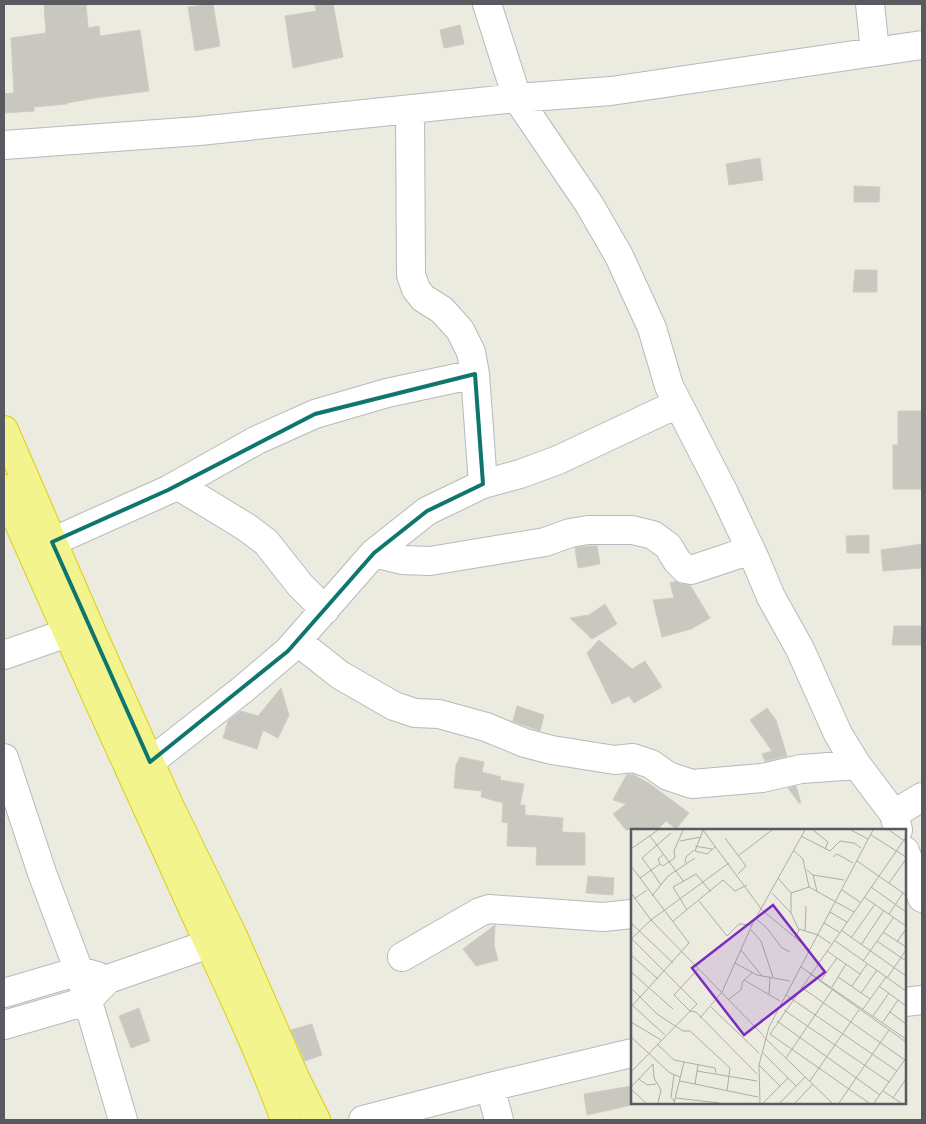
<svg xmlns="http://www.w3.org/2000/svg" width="926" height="1124" font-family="Roboto,sans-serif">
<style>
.building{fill:#c8c7c0;stroke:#cfcebf}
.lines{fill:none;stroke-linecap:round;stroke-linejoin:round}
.minor-casing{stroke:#b8b8be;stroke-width:30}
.highway-casing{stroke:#dbce10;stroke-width:30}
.minor{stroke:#fff;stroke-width:28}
.highway{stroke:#f4f48e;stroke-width:28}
.marked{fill:none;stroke:#0f766e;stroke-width:4;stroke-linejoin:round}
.inset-road{fill:none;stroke:#adada9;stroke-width:1}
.view{fill:#7b2cbf;fill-opacity:0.15;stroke:#7b2cbf;stroke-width:2.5}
.inset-edge{fill:none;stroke:#595a60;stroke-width:2.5}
</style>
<rect width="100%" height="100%" fill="#ebebe0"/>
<path class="building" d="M59 4H86L88 28 99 26 100 36 140 30 149 91 95 98 67 103V104L34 107V111L4 113V94L14 93 11 38 46 33 44 5Z
M213 4 220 46 195 51 188 7Z
M325 4H333L343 57 293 68 285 16 316 11 315 5Z
M460 25 464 44 444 48 440 30Z
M760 158 763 180 729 185 726 164Z
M854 186 880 187 879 202H854Z
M855 270H877V292H853Z
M898 411H922V489H893V445H898Z
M869 535V553H847L846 536Z
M922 544V568L883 571 881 550Z
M589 546H597L600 564 578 568 575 548Z
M676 581 682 584 690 585 710 618 691 629 662 637 653 600 674 598 670 583Z
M605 604 617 624 592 639 570 618 589 615Z
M894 626H922V645H892Z
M599 640 632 669 645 661 662 687 634 703 629 696 612 704 587 653Z
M281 688 289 715 278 738 263 730 257 749 223 738 228 721 241 711 258 716Z
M517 706 544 715 540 731 513 721Z
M767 708 776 720 787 756 765 761 762 754 772 751 750 720Z
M460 757 484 762 482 772 501 777 500 780 524 784 520 805H525V815L563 818 562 832 585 833V865H536L537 847 507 846 508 823 502 822 503 803 481 797 482 791 454 788 456 765Z
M627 774 634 775 650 784 689 813 676 829 666 821 657 830H626L613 814 626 804 613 800Z
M796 786 801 803H799L788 788Z
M588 876 614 878 613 895 586 893Z
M495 925 494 946 498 960 476 966 463 949Z
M139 1008 150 1041 131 1048 119 1016Z
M312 1024 322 1055 305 1061 291 1030Z
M632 1086V1105L587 1115 584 1094Z"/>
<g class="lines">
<g class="minor-casing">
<path id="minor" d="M487 4 517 98 589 204 619 256 652 328 669 386 724 493 755 559 771 597 800 649 838 734 857 765 894 814 898 830
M870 4 875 52
M410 109 411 275 416 289 423 298 442 310 460 330 471 352 475 374 483 484
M4 145 199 131 517 98 611 91 922 45
M177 485 246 527 266 542 300 585 325 610
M52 542 168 490 257 440 315 414 387 393 475 374
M374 553 402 560 430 561 545 542 570 533 588 530H632L653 535 668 546 677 561 685 569 691 570 751 550
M297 641 340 675 394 706 415 713 439 714 486 727 525 743 552 750 615 760 633 758 651 764 668 776 692 784 762 778 801 769 857 765
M4 655 67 633
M4 758 42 873 79 971 123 1120
M150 762 242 690 288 651 374 553 427 511 483 484 520 474 558 460 677 404
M894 814 922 797
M905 851 922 898
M402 957 480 912 489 909 603 917 632 914
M4 993 79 971 97 976
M905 1002 922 1000
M4 1025 87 1001 108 979 232 936
M490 1087 499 1120
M363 1120 490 1087 632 1053"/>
</g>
<g class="highway-casing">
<path id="highway" d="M4 430 93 635 169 805 233 936 296 1080 316 1120
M4 489C65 630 130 769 193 909 225 979 259 1048 285 1120"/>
</g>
<use href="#minor" class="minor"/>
<use href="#highway" class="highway"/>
</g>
<path class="marked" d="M475 374 483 484 427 511 374 553 288 651 150 762 52 542 168 490 315 414Z"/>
<g transform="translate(631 829)">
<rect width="275" height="275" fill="#ebebe0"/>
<path class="inset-road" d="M72 1 131 81 179 121M72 1 64 22 76 25 85 17M182 1 197 13 194 20M220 1 237 10M258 1 275 13M240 6 275 28M19 7 53 53M170 7 199 22 209 12 223 14 230 19M94 9 115 37 107 45M49 12 70 8M64 17 81 20M0 20 27 1M162 21 172 30 178 58M107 27 141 1M202 28 206 25 222 34M226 32 275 66M54 34 55 28 63 21M29 35 32 37 44 29 43 22 52 1M0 37 58 114 0 178M20 41 11 29 40 4M20 41 30 56M176 41 182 46 213 51M182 46 186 62M9 49 29 35 27 30 33 25M147 49 160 64V84L168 101 164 109M258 54 275 30M240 58 275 83M211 61 229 73M0 64 20 91 132 206M141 64 160 84M160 64 178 58 223 83M21 67 37 47 64 29M233 68 275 97M3 70 16 61M68 72 96 107 108 95 121 96M56 81 42 58 65 45 80 63M199 83 216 93M258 85 272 64M125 90 135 98 151 119 159 123M42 92 92 51 104 62 116 56M0 94 42 134M193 94 208 103M168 100 187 106 200 115M120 101 130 112 142 148M210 101 275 147M174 102 175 77M252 103 275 118M0 109 66 175 0 243M220 109 244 75M0 110 20 91 98 34M203 111 275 162M246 112 275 132M266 113 275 100M230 116 253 81M110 121 131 147M196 122 229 145M0 126 27 150M232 132 263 88M104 134 126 146 159 152M170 138 275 210M67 140 43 166 59 182 65 183 126 245M0 143 42 180M178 144 275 213M207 148 239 170M256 149 275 121M113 151 149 172M190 151 206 129M221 157 236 135M248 157 275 177M170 158 274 231M201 158 215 135M0 159 26 185 52 202H59L99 239 96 262M230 164 246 141M138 165 139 148M155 166 266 242M98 170 110 161 112 152 121 144M1 176 34 206M80 178 128 224M232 180 255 148M153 181 258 253M259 183 275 195M242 187 258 164M69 189 91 163 121 96 174 1M146 192 249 266M0 193 30 211M252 193 267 171M132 207 201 274M0 208 39 244 49 248M26 215 43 231 84 239 85 244M132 224 165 257M155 229 201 161M22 235 23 249 30 261 27 274M128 236 149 257M66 242 126 252M43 246 40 268 44 273M8 250 16 256 25 255M49 252 127 268M179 252 228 181M64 255 67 236M0 258 22 235M0 260 15 274M252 262 270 274M45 269 88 274M262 269 275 250M43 274 53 233M129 274 128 236 138 198 242 1M132 274 157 249M149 274 174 248M164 274 182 255M208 274 258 201M238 274 139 205 275 8M243 274 275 229"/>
<path class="view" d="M142 76 194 143 113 206 61 139Z"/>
<rect width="275" height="275" class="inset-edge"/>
</g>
<rect width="926" height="1124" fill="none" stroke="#595a60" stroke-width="10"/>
</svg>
